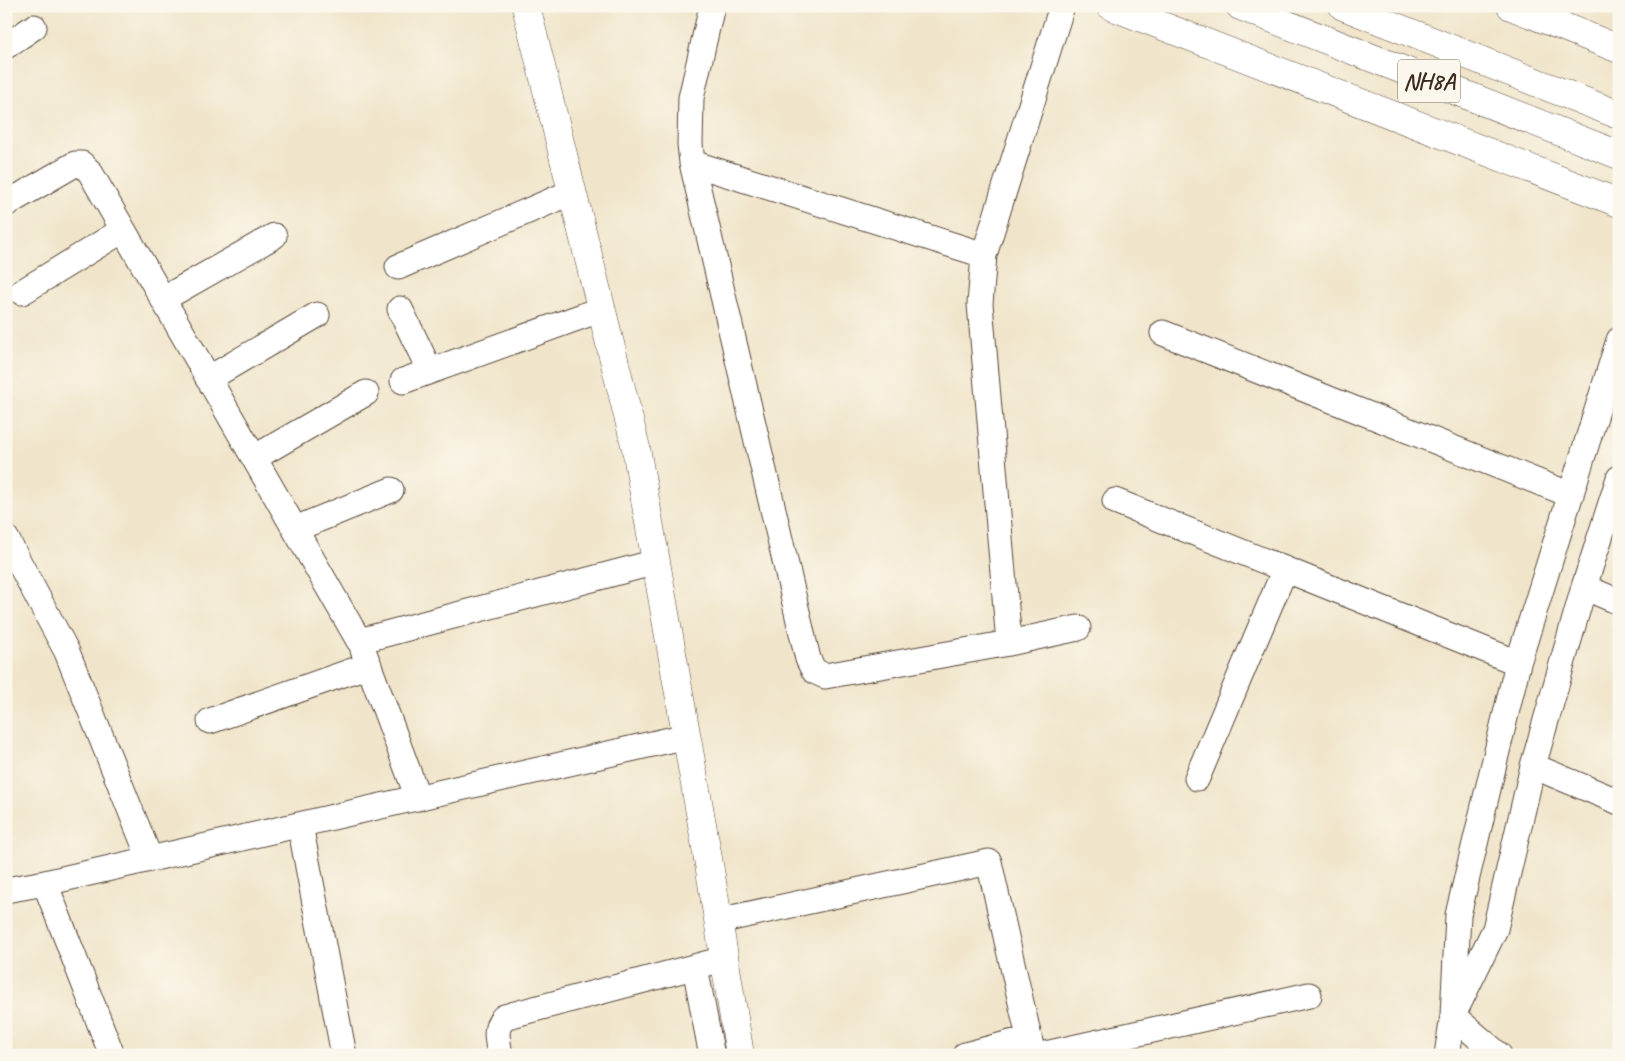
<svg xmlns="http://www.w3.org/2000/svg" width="1625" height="1061" font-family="Caveat,sans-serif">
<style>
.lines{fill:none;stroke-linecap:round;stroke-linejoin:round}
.street-casing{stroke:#564638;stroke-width:27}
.secondary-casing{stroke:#564638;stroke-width:29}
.primary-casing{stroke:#564638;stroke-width:29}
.street{stroke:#fff;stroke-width:25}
.secondary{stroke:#fff;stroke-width:28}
.primary{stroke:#fff;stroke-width:28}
.labels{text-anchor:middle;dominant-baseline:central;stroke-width:4;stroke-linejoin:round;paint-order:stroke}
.shield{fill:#fbf7ec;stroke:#75685c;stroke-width:1}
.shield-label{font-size:24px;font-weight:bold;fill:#3b2a1e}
</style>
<rect width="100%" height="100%" fill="#fbf7ec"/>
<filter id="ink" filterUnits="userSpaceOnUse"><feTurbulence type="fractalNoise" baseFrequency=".02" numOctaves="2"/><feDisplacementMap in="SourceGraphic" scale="10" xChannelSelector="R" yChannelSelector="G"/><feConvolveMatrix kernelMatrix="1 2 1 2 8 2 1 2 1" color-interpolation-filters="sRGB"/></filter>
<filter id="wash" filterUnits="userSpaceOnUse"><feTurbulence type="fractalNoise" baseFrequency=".0096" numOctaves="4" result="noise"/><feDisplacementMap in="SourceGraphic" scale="20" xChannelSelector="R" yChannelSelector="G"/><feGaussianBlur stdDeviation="1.12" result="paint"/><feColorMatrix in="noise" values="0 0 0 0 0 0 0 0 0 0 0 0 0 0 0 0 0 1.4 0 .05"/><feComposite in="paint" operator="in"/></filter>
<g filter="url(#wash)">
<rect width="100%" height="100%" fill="#f0e5ca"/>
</g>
<g filter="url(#ink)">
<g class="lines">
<g class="street-casing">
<path id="street" d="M712 6 691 98 690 144 692 163 808 659 814 671 825 676 1009 643
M6 46 34 27
M692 163 984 255 980 304 1009 643 1078 628
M6 204 75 164H82L90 172 359 641 656 562
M984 255 1062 6
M398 267 572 192
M22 292 123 230
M163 299 274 236
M400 309 430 371
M1163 333 1571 495
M208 379 317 315
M403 381 602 309
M254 458 366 393
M1115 501 1518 663
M295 529 391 490
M6 538 67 652 150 859
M1584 587 1619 602
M363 650 418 798
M210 721 369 665
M1533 766 1619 802
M1197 778 1285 569
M300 825 344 1055
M6 890 45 883
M718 921 989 862 1033 1055
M695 967 711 1051
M1458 1005 1495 929 1533 766 1584 587 1619 478
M1453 1016 1499 1055
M112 1055 45 883 687 736
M500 1055C498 1040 493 1029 504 1017L724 959
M965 1055 1029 1038
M1041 1055 1309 995
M1447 1055 1453 1016 1458 915 1518 663 1619 340"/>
</g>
<g class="secondary-casing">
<path id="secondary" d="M526 6 636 448 710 870 740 1055
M1111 6 1619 203
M1511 6 1619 49"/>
</g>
<g class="primary-casing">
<path id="primary" d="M1240 6 1619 155
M1343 6 1619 115"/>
</g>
<use href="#street" class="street"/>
<use href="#secondary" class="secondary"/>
<use href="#primary" class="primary"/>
</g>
</g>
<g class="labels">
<rect class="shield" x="1398" y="59.5" width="62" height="43" rx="4"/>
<g class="shield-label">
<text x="1429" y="81">NH8A</text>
</g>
</g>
<rect width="1625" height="1061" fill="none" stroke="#fbf7ec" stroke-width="25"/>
</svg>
